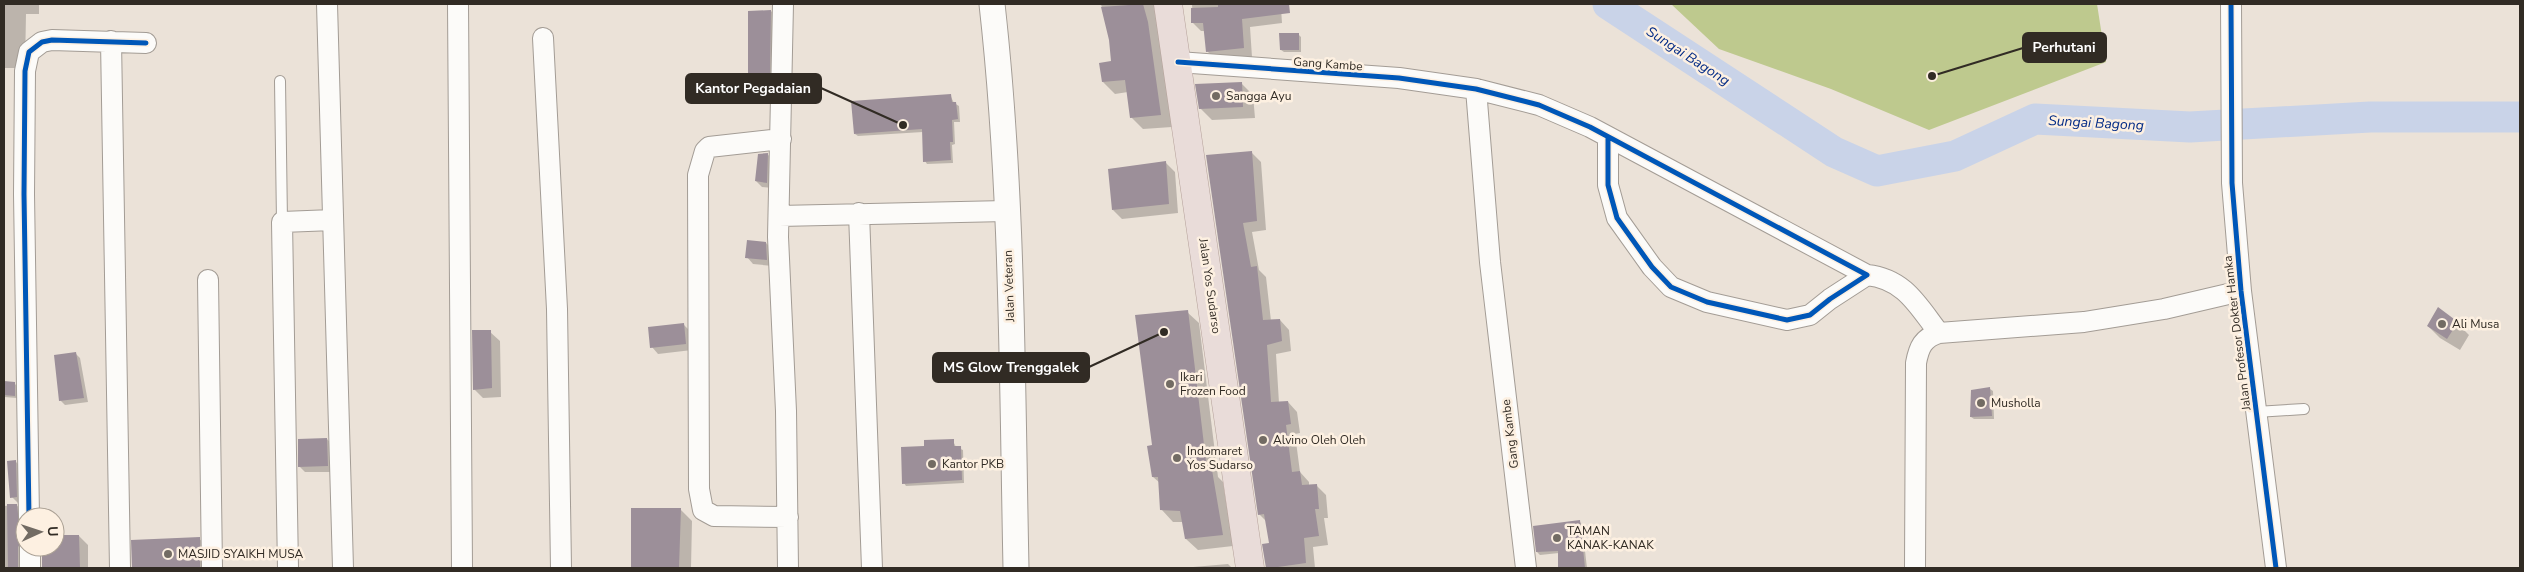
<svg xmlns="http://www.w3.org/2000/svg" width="2524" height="572" font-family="'Nunito Sans',sans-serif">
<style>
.forest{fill:#bec98e}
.shadow{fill:#0003}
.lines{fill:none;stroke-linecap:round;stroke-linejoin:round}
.river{stroke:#c9d3e8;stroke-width:31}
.building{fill:#9c8f99}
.service-casing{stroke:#a39c95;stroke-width:12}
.minor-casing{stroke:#a39c95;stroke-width:22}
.tertiary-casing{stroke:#a39c95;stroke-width:27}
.trunk-casing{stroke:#b5a19a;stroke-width:29}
.service{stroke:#fcfbf9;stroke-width:10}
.minor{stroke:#fcfbf9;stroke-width:20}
.tertiary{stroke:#fcfbf9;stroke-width:25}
.trunk{stroke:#e9dcd9;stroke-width:28}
.cycleway-casing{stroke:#fdf0e1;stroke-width:8}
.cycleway{stroke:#0057b8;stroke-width:5}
.poi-dot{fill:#726b63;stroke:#fdf0e1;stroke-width:2}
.labels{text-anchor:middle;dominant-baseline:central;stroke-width:5;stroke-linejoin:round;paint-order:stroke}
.street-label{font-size:12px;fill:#312b24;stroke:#fdf0e1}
.poi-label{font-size:12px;fill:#312b24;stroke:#fdf0e1;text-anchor:start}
.water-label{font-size:14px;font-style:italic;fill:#032b86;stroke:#fdf0e1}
.leader{fill:none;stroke:#312b24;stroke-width:2}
.callout-dot{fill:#312b24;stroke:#fdf0e1;stroke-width:2}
.callout{fill:#312b24;stroke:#312b24;stroke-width:2}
.callout-label{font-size:14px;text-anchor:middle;font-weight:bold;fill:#fff}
</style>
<rect width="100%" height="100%" fill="#ebe2d8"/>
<path class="forest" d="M1671 4H2097L2106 62 1929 130 1831 89 1719 49Z"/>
<path class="shadow" d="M4 4H39V14H26L25 68H4Z
M1101 4H1154L1172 127 1143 129 1131 117 1128 92 1115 94 1103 82 1112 63 1110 40Z
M1192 4H1277L1281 8 1282 23 1250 27 1252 57 1216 60 1207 51 1205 31H1201L1193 23Z
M771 11 780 20 778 83 758 85 749 76Z
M1298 34 1301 37V52H1284L1281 50Z
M1241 83 1253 95 1255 118 1212 120 1200 108Z
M950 95 954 103 959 106 960 122H954L955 144 952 145 953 163 927 164 925 161 923 132 858 136 855 134Z
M1251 152 1261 162 1266 230 1252 232 1259 270 1266 277 1271 321 1280 320 1289 330 1291 351 1276 354 1279 403 1288 402 1297 412 1300 433 1295 434 1300 472 1309 482V486L1316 485 1326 495 1328 518H1324L1328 545 1313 547 1315 568H1267L1264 545 1270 544 1266 521 1259 514 1207 156Z
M767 154 774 160 773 188 762 187 756 181Z
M1166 163 1175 172 1178 213 1122 219 1113 210Z
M766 243 772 249 773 266 753 264 747 257Z
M1187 312 1199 323 1218 477 1223 482 1233 546 1198 550 1186 539 1183 522H1173L1162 510 1160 483 1153 477 1154 446Z
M2457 323 2469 335 2460 350 2440 338 2428 326Z
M684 325 690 331 692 350 658 354 652 347Z
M490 332 500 341 501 397 483 398 474 389Z
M75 353 80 358 88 402 65 405 60 400Z
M4 382 14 383 17 386V398L4 397Z
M1990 389 1993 391 1994 419H1974L1971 417Z
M327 439 333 446 334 472H305L299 466Z
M953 441 956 447 963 450 964 483 906 486 904 483 925 447Z
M16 462 22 468V503H18L12 497Z
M16 505 22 510 25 530 23 568H4V506Z
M632 509H680L692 521 691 568H633Z
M1580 522 1582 525 1587 568H1560L1559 553 1540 555 1537 552Z
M79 536 88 545V568H43V547H55V537Z
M199 539 202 541V568H132L133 541Z
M1228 564 1232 568H1193V567Z"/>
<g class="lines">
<path class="river" d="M1608 4 1834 152 1877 171 1955 156 2035 119 2190 127 2370 117H2520"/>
</g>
<path class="building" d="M1143 4 1148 22 1161 115 1130 118 1125 80 1102 82 1099 63 1111 61 1109 40 1101 7Z
M1218 4H1289L1290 13 1242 19 1244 48 1206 52 1203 23H1191V8L1218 7Z
M771 10 770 75 748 76V11Z
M1279 33H1299V50H1280Z
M1242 82 1243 107 1199 109 1195 84Z
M951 94 952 102H956L958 119 952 120 953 142H950L951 160 923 162 922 129 854 134 851 101Z
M1252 151 1257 221 1243 223 1251 267 1257 266 1263 320 1280 319 1282 341 1267 345 1271 402 1288 401 1291 424 1286 425 1292 472 1300 471 1302 485 1317 484 1319 509H1315L1319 536 1304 538 1306 563 1271 568H1266L1262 544 1269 543 1264 514 1258 515 1206 155Z
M768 153 767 183 755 181 758 154Z
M1166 161 1169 204 1112 210 1108 169Z
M747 240 766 242 767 260 745 258Z
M2438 307 2458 322 2447 339 2427 326Z
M1188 310 1207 470H1212L1223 535 1185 539 1180 511 1160 510 1158 477H1152L1147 446 1152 445 1135 315Z
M684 323 686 344 650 348 648 327Z
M472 330H491L492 388 473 390Z
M76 352 84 398 59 401 54 355Z
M4 381 15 382V396L4 395Z
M1990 387 1992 416 1970 417 1971 390Z
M327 438 328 466 298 467V439Z
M954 439V446H961L962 480 902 484 901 447 924 446V440Z
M16 460 17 497 10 498 7 461Z
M7 504H17L19 523 25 528V536L18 547V568H8Z
M631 508H681L679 568H631Z
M1580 520 1585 568H1558V551L1536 552 1533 526Z
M55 535H79L80 568H42V547H55Z
M200 537V568H132L131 540Z"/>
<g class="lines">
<g class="service-casing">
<path id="service" d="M280 81 282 222
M2256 412 2304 409"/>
</g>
<g class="minor-casing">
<path id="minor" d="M327 4 343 568
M458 4 462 568
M783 4 778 237 786 411 788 568
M2231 4 2232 183 2241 291 2276 568
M543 38 557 309 561 568
M111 41 120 568
M1178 62 1399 78 1476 89 1539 105 1590 127 1867 275 1830 299 1810 315 1787 320 1707 302 1671 287 1652 267 1617 218 1608 185V138
M1476 89 1490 262 1526 568
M781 139 709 147 705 151 698 175 699 489 703 510 714 516 788 517
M859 213 872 568
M779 216 1006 211
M1867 275C1905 279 1918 306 1939 333
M208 280 212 568
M29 517 24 194 25 71 29 52 42 42 52 40 146 43
M30 547V568
M288 568 282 222 333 220
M1915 568 1916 363C1919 347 1923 338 1939 333L2084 322 2164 309 2241 291"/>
</g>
<g class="tertiary-casing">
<path id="tertiary" d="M992 4C1013 191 1012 380 1016 568"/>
</g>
<g class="trunk-casing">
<path id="trunk" d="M1168 4 1250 568"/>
</g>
<use href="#service" class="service"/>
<use href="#minor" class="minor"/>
<use href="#tertiary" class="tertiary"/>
<use href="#trunk" class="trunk"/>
<g class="cycleway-casing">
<path id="cycleway" d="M2231 4 2232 183 2241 291 2276 568
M1178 62 1399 78 1476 89 1539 105 1590 127 1867 275 1830 299 1810 315 1787 320 1707 302 1671 287 1652 267 1617 218 1608 185V138
M29 517 24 194 25 71 29 52 42 42 52 40 146 43"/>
</g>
<use href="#cycleway" class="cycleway"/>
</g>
<g class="poi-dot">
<circle cx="1216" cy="96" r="5"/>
<circle cx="2442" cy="324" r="5"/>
<circle cx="1170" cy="384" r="5"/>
<circle cx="1981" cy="403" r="5"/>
<circle cx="1263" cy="440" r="5"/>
<circle cx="1177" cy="458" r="5"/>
<circle cx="932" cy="464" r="5"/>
<circle cx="1557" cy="538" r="5"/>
<circle cx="168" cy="554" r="5"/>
</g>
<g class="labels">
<g class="street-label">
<text transform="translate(1328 64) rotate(4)">Gang Kambe</text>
<text transform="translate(1009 286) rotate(-92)">Jalan Veteran</text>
<text transform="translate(1210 286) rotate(82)">Jalan Yos Sudarso</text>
<text transform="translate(2237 333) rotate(-97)">Jalan Profesor Dokter Hamka</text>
<text transform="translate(1510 434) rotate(-97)">Gang Kambe</text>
</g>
<g class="poi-label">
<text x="1226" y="96">Sangga Ayu</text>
<text x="2452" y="324">Ali Musa</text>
<text x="1180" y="377">Ikari<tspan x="1180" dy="14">Frozen Food</tspan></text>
<text x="1991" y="403">Musholla</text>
<text x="1273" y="440">Alvino Oleh Oleh</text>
<text x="1187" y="451">Indomaret<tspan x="1187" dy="14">Yos Sudarso</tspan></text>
<text x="942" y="464">Kantor PKB</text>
<text x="1567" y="531">TAMAN<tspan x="1567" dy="14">KANAK-KANAK</tspan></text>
<text x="178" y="554">MASJID SYAIKH MUSA</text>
</g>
<g class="water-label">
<text transform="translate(1688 56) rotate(33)">Sungai Bagong</text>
<text transform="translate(2096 123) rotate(3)">Sungai Bagong</text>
</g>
</g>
<path class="leader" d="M1932 76L2023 48M903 125L821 88M1164 332L1089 367"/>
<g class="callout-dot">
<circle cx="1932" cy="76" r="5"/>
<circle cx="903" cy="125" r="5"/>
<circle cx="1164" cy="332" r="5"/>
</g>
<g class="callout">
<rect x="2023" y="33" width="83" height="29" rx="5"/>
<rect x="686" y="74" width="135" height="29" rx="5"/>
<rect x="933" y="353" width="156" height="29" rx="5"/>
</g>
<g class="callout-label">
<text x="2064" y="52">Perhutani</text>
<text x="753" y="93">Kantor Pegadaian</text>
<text x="1011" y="372">MS Glow Trenggalek</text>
</g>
<rect width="2524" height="572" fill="none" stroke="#312b24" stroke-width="10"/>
<g transform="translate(40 532) rotate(87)"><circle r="24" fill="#fdf0e1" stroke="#aba195"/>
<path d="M0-4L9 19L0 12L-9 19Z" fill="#726b63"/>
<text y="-8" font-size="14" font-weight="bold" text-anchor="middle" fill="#312b24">U</text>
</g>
</svg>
